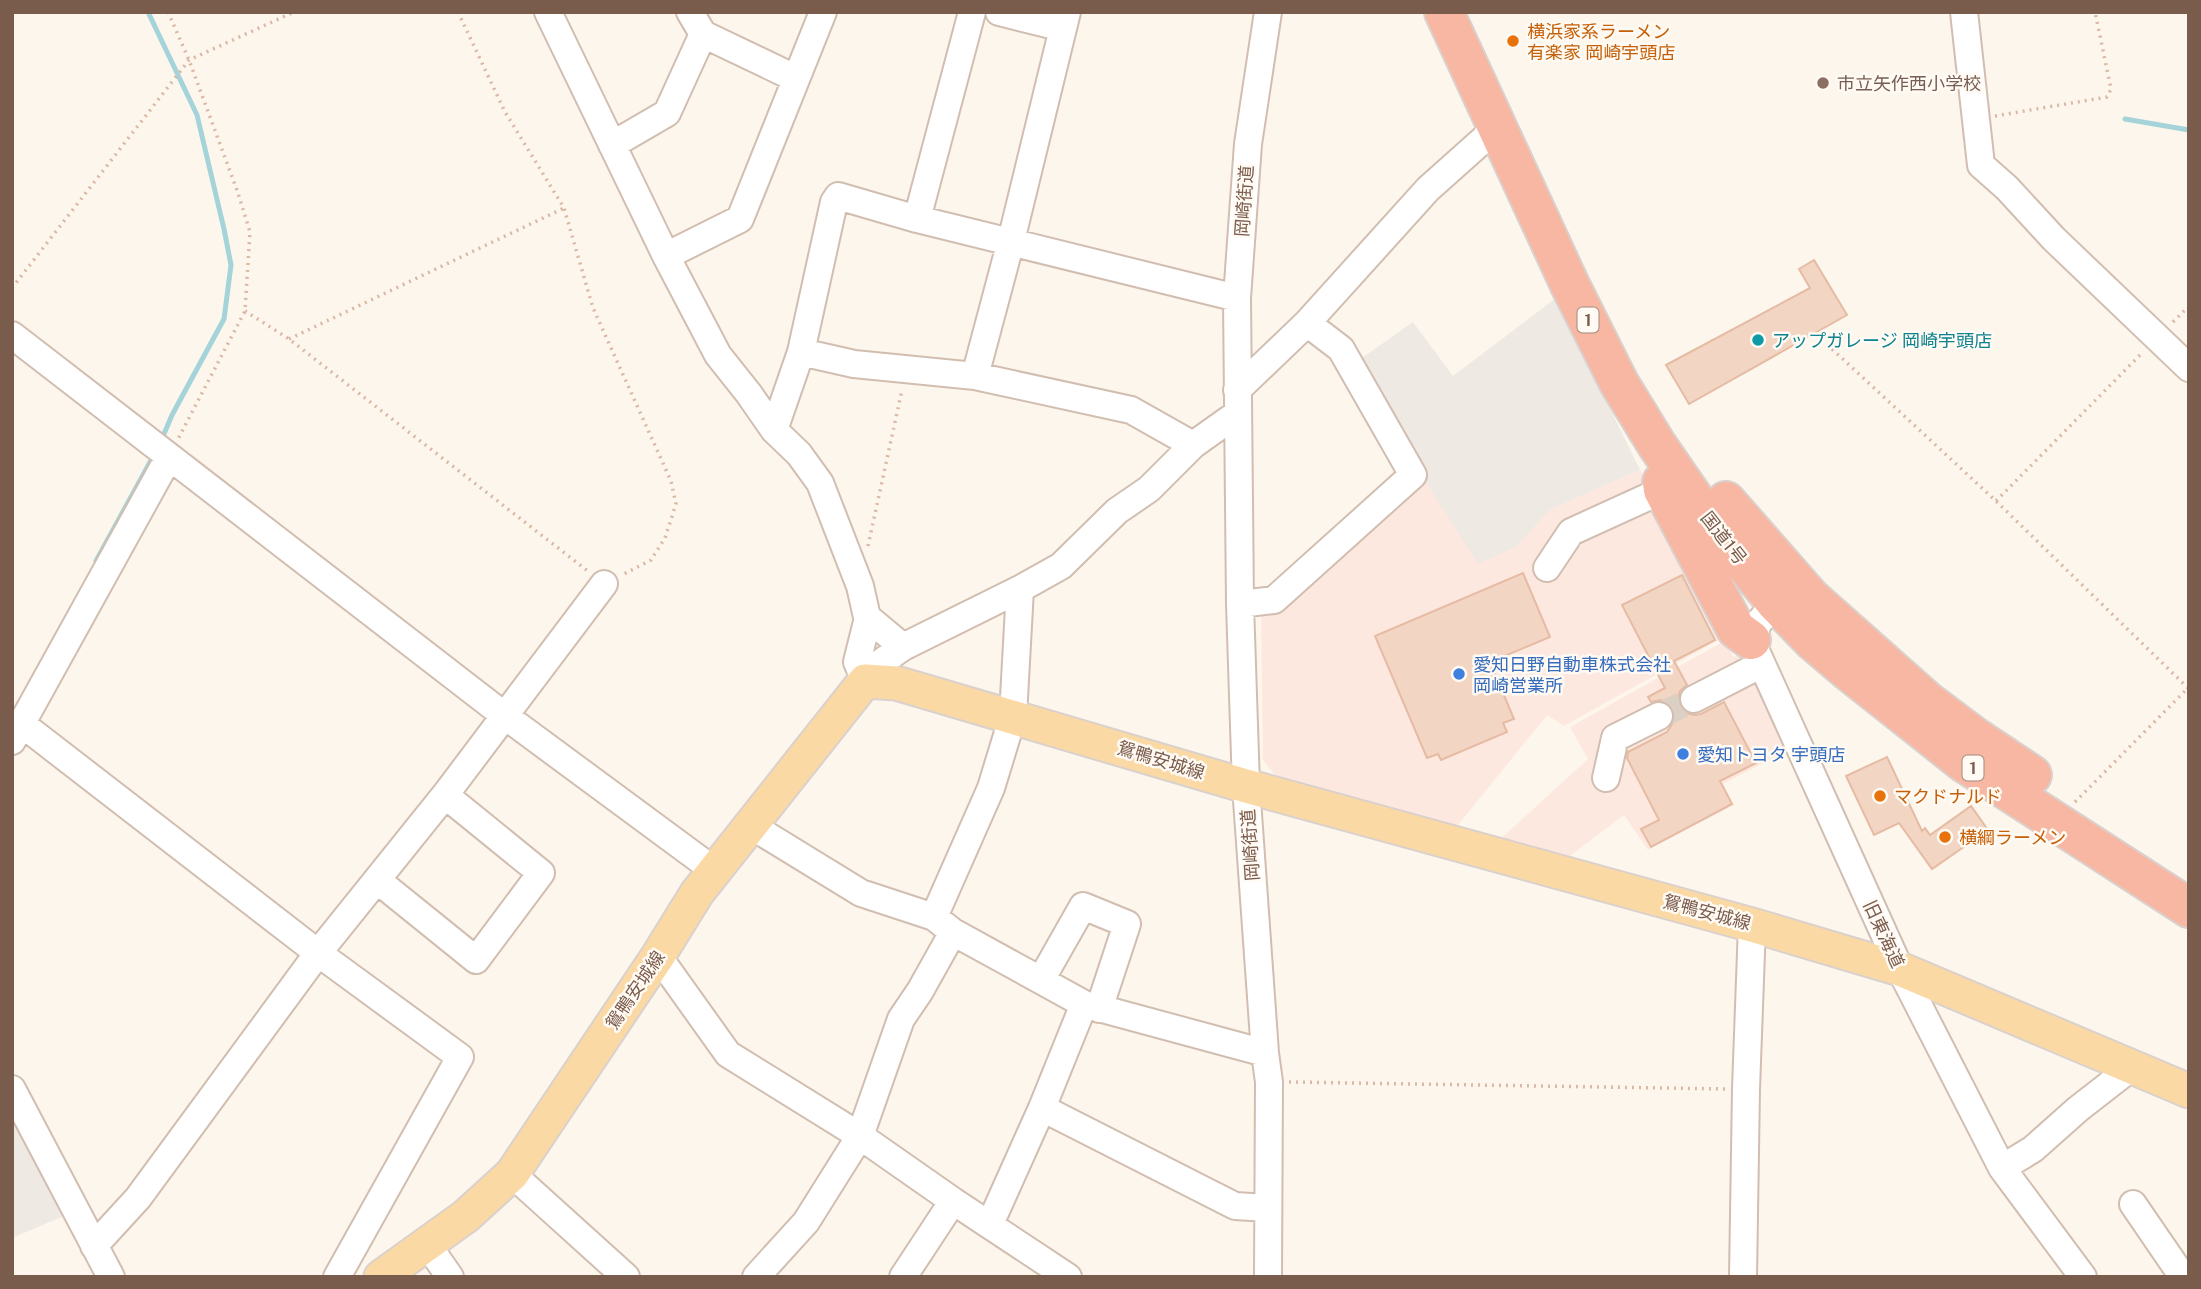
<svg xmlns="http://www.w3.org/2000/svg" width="2201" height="1289" font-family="'Public Sans','Noto Sans JP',sans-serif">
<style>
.commercial{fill:#fde8e0}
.industrial{fill:#efe9e4}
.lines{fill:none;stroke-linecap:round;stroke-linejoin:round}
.stream{stroke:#a5d3da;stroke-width:5}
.building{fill:#f3d5c3;stroke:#e6bba3;stroke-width:2}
.minor-tunnel{stroke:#dcd0c4;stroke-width:26;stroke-dasharray:26 13;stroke-linecap:butt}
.minor-casing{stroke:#d1beb0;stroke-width:30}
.major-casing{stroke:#dad1cd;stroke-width:37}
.highway-casing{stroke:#dad1cd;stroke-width:42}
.path{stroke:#d9b8a5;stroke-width:3.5;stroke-dasharray:2 5;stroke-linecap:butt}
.minor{stroke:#fff;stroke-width:26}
.major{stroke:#fbd9a5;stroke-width:33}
.highway{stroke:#f7b7a3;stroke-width:38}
.food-dot{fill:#e8710a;stroke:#fffaf3;stroke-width:2.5}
.education-dot{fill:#8d6e63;stroke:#fffaf3;stroke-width:2.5}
.culture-dot{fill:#0f9aa8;stroke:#fffaf3;stroke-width:2.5}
.shop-dot{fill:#3f7fe0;stroke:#fffaf3;stroke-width:2.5}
.labels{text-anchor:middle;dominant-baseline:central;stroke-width:5;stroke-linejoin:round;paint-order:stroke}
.shield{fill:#fffaf3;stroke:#a28b7f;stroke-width:2}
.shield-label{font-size:16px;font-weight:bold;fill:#7a5c4d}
.food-label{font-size:18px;fill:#c56008;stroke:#fffaf3;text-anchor:start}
.education-label{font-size:18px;fill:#785e54;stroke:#fffaf3;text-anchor:start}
.street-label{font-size:18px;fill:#7a5c4d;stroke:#fffaf3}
.culture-label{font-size:18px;fill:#0d838f;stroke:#fffaf3;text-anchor:start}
.shop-label{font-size:18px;fill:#366cbe;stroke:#fffaf3;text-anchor:start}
</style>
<rect width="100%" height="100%" fill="#fdf6ec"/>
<path class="commercial" d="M1640 470 1729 634 1564 726 1547 715 1454 830 1282 784 1263 760 1261 612 1424 479 1516 547 1551 509Z
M1726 640 1733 657 1744 654 1790 749 1723 784 1734 805 1648 850 1624 815 1559 864 1495 844 1588 759 1570 727Z"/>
<path class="industrial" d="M1556 298 1640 470 1551 509 1516 547 1478 564 1424 479 1362 358 1413 322 1453 376Z
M12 1112 71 1213 12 1238Z"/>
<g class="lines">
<path class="stream" d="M148 12 197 115 224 229 231 265 224 319 172 415 161 441
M2125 119 2189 130
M96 561 155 453"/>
</g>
<path class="building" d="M1814 260 1847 315 1689 404 1666 365 1810 288 1799 269Z
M1523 573 1550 637 1490 662 1514 719 1503 723 1507 732 1441 760 1438 754 1427 758 1375 636Z
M1682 575 1715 640 1674 661 1687 685 1680 691 1678 699 1680 706 1686 713 1694 715 1701 714 1724 702 1756 763 1720 781 1732 804 1651 847 1641 829 1659 820 1627 758 1628 752 1667 732 1672 724 1675 716 1673 708 1668 703 1661 700 1651 702 1648 697 1665 688 1622 605Z
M1887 757 1922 831 1925 828 1930 835 1971 806 1988 830 1932 869 1899 823 1874 835 1846 776Z"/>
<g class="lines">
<path class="minor-tunnel" d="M1659 716 1694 699"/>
<g class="minor-casing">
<path id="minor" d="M548 12 666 256 718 355 749 394 774 430 799 454 820 483 860 586 867 617 903 647
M690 12 703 34 795 78
M999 12 1063 28
M1268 12 1248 144 1237 298 1240 604 1246 786 1265 1053 1269 1082 1268 1277
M1964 12 1981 165 2007 188 2054 239 2189 368
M612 145 667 113 703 34
M917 219 972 12
M666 256 740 219 823 12
M12 335 505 716 715 871
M801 352 854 364 975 376 1131 410 1193 445
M975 376 1011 241 1067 12
M1237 390 1307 323 1428 189 1484 139 1495 125
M774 430 801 352 834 202 838 196 917 219 1237 298
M1547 568 1571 532 1663 490
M1787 591 1759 622 1751 640 1900 969 2002 1168 2083 1277
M1240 604 1274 600 1413 475 1341 349 1307 323
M865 681 873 668 903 647 1020 589 1061 566 1117 511 1149 489 1193 445 1238 413
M865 681 857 662 868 618
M1694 699 1762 664
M22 724 318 953 460 1057 337 1277
M12 741 169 457
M1606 778 1615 738 1659 716
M750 825 861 893 934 917 953 932 1084 1004 1265 1053
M377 880 476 960 541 873 445 795
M934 917 991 788 1013 716 1020 589
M658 956 728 1054 860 1136 953 1201 1068 1277
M1041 980 1083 906 1127 924 1099 1009
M12 1089 111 1277
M1042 1108 1235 1206 1268 1208
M2002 1168 2033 1149 2078 1109 2132 1067
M512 1174 626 1277
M2133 1204 2183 1277
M990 1224 1042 1108 1084 1004
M427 1244 450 1277
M94 1246 138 1198 318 953 445 795 604 584
M756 1277 806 1222 860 1136 901 1019 920 991 953 932
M903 1277 953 1201
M1743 1277 1746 1089 1752 925"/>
</g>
<g class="major-casing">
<path id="major" d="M381 1277 466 1216 512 1174 658 956 697 893 865 681 896 683 1246 786 1752 925 1900 969 2189 1091"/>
</g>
<g class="highway-casing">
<path id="highway" d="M1444 12 1569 283 1619 383 1657 445 1708 519 1776 603 1813 641 1847 670 1963 762 2189 908
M1662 482 1663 490 1736 629 1751 640
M1726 501 1811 598 1927 701 1975 737 2032 775"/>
</g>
<path class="path" d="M168 12 189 60 238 193 250 232 245 311 178 439
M458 12 505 112 564 208 593 308 671 481 676 504 665 538 651 560 622 575
M1995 116 2107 97 2111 89 2095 12
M12 288 189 60 294 12
M245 311 289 339 589 572
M2173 322 2189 306
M289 339 564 208
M1832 349 1996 501 2189 689
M1996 501 2143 352
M868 546 902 390
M2075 802 2188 688
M1289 1082 1726 1089"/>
<use href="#minor" class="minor"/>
<use href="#major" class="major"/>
<use href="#highway" class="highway"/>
</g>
<g class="food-dot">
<circle cx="1513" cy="41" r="7"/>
<circle cx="1880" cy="796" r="7"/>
<circle cx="1945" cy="837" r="7"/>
</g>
<circle class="education-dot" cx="1823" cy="83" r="7"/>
<circle class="culture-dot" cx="1758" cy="340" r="7"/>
<g class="shop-dot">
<circle cx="1459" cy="674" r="7"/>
<circle cx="1683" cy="754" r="7"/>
</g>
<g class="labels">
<g class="shield">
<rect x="1577.5" y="307.5" width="21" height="25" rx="5"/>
<rect x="1962.5" y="755.5" width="21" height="25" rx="5"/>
</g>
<g class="shield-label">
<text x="1588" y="320">1</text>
<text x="1973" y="768">1</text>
</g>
<g class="food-label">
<text x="1527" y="31">横浜家系ラーメン<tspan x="1527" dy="21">有楽家 岡崎宇頭店</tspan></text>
<text x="1894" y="796">マクドナルド</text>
<text x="1959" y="837">横綱ラーメン</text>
</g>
<g class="education-label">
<text x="1837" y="83">市立矢作西小学校</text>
</g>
<g class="street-label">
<text transform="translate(1244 201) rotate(-86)">岡崎街道</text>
<text transform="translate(1724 538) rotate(52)">国道1号</text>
<text transform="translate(1161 760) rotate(17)">鴛鴨安城線</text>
<text transform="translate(1250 845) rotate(-94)">岡崎街道</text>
<text transform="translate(1707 912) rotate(15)">鴛鴨安城線</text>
<text transform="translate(1884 934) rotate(65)">旧東海道</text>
<text transform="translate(635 990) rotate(-56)">鴛鴨安城線</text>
</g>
<g class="culture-label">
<text x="1772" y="340">アップガレージ 岡崎宇頭店</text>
</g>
<g class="shop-label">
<text x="1473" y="664">愛知日野自動車株式会社<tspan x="1473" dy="21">岡崎営業所</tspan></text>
<text x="1697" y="754">愛知トヨタ 宇頭店</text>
</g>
</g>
<rect width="2201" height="1289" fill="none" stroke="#7a5c4d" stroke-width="28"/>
</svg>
